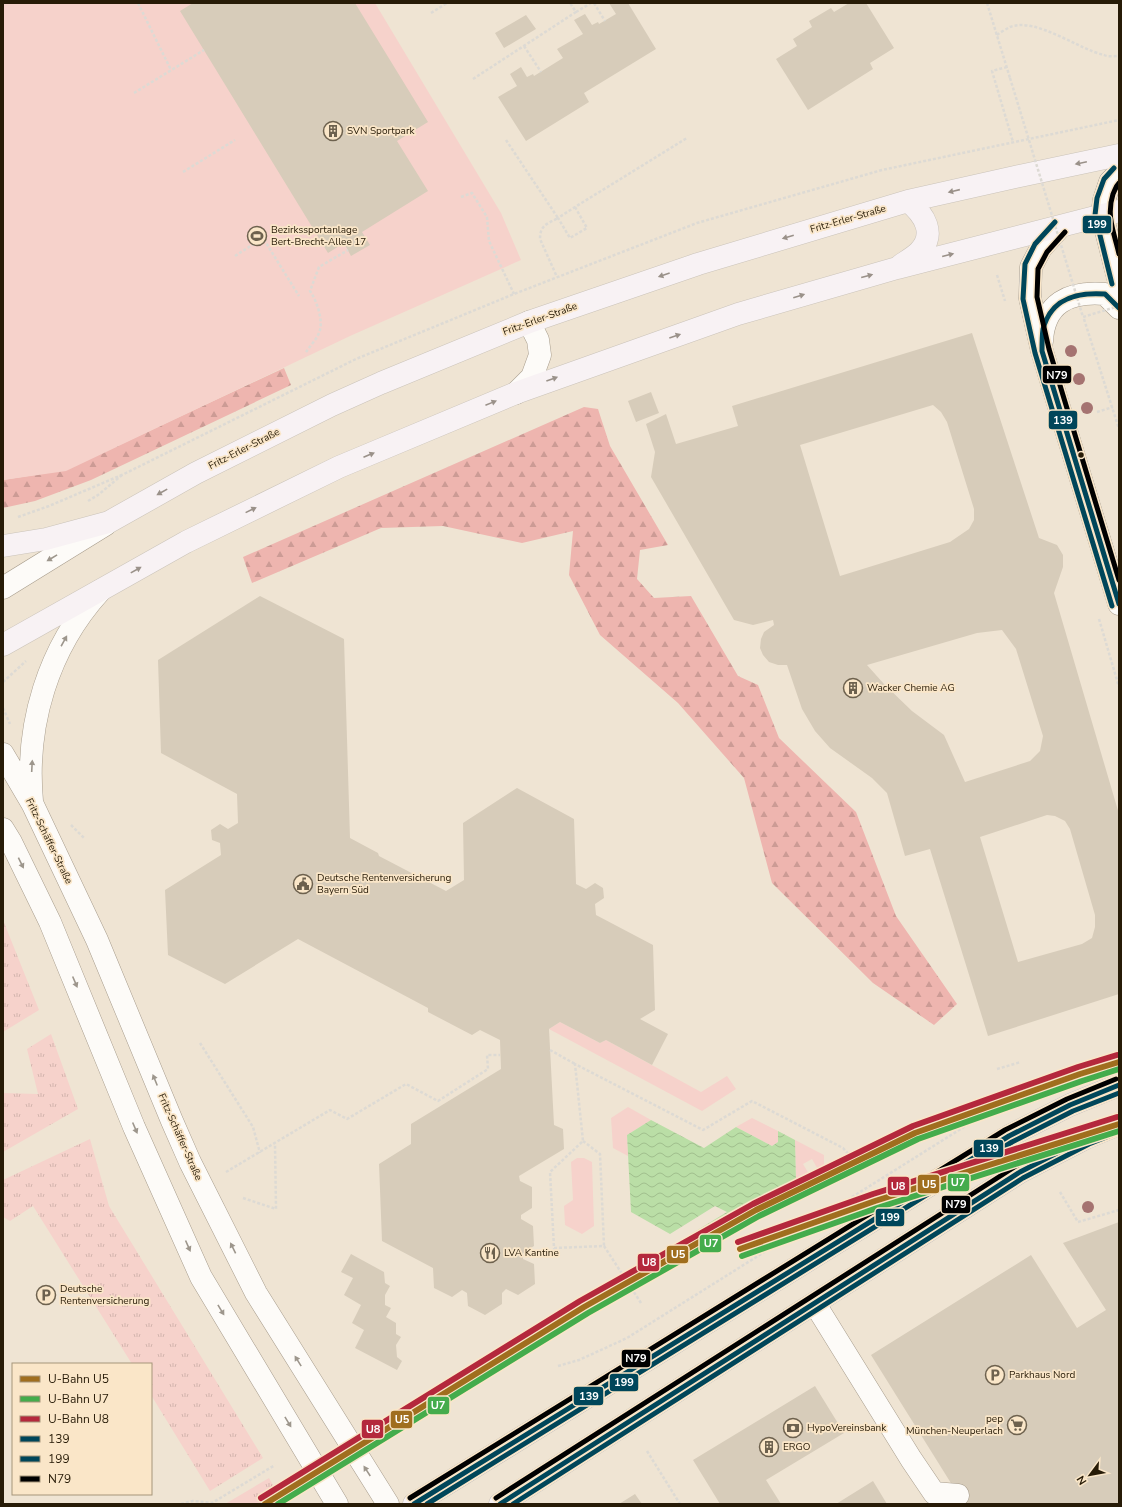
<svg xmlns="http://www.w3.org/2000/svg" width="1122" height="1507" font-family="'Nunito Sans',sans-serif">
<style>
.grass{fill:url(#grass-tufts)}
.forest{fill:url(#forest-firs)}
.green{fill:#f6d2cb}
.water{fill:url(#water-waves)}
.building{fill:#d7ccba;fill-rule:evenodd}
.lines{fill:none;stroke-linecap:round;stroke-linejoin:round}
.minor-casing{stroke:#a79c8c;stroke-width:23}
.major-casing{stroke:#cac3b9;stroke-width:23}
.path{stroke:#dddad4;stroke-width:2.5;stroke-dasharray:3 2;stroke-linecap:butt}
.minor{stroke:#fdfbf8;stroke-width:22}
.major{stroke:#f8f2f4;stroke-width:22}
.path-bridge{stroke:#dddad4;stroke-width:2.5;stroke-dasharray:3 2;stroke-linecap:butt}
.bus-1-casing{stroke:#fae6c8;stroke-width:8}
.bus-2-casing{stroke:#fae6c8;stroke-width:8}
.bus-3-casing{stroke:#fae6c8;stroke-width:8}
.bus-1{stroke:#00465a;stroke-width:5}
.bus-2{stroke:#00465a;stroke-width:5}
.bus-3{stroke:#000;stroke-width:5}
.metro-1-casing{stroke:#fae6c8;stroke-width:9}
.metro-2-casing{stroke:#fae6c8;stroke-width:9}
.metro-3-casing{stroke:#fae6c8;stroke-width:9}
.metro-1{stroke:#a06e1e;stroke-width:6}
.metro-2{stroke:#44ac4c;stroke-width:6}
.metro-3{stroke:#b4283c;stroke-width:6}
.tree{fill:#a57371}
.oneway{fill:#9a9189}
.oneway2{fill:#9d968c}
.bus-dot{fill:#271b07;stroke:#fae6c8;stroke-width:1.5}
.labels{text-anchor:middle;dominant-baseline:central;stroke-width:3.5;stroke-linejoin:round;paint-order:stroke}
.poi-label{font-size:10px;fill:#271b07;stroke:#fae6c8;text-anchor:start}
.street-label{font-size:10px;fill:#271b07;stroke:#fae6c8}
.line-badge{stroke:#fae6c8;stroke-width:1.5}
.badge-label{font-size:11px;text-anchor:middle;font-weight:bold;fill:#fff}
</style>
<defs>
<pattern id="grass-tufts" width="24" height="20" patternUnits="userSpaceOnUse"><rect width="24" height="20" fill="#f6d2cb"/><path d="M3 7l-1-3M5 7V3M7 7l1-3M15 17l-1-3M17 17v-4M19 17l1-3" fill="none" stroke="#d3b4ad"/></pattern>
<pattern id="forest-firs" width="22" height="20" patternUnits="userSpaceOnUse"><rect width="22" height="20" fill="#eeb5af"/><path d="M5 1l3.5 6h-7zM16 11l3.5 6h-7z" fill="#cc9b95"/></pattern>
<pattern id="water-waves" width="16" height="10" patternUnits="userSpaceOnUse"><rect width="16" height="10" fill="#badea6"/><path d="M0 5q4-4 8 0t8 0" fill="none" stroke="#a0be8d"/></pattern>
</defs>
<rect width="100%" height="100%" fill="#efe4d3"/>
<path class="grass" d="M3 920 39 1010 3 1032Z
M51 1034 78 1109 3 1152V1093L38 1094 27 1049Z
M90 1139 109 1206 263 1458 210 1491 151 1395V1364H132L33 1206 10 1221 3 1217V1180Z
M269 1478 273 1485 270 1504H225Z"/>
<path class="forest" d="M284 368 291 385 91 480 35 501 3 508V480L66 470Z
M584 407 598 409 610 446 668 545 640 550 637 579 654 598 691 596 738 676 758 685 779 738 856 812 896 916 957 1004 934 1025 873 983 772 883 744 778 678 703 600 635 569 575 573 531 522 543 443 526 381 528 252 583 243 557Z"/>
<path class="green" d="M3 3H375L501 213 521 260 350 336 66 471 3 480Z
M560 1022 600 1043 606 1040 701 1092 727 1076 736 1089 702 1111 549 1029Z
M628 1107 651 1120 627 1135 628 1156 613 1148 611 1118Z
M752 1118 778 1131V1142L772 1146 736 1127Z
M795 1140 824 1155V1170L820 1173 812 1159 803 1164 812 1179 785 1196 780 1194 796 1182Z
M577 1158H584L592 1162 594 1226 582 1234 565 1225 564 1206 573 1200 571 1162Z"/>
<path class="water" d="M651 1120 704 1148 736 1127 772 1146 778 1142V1131L795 1140 796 1182 780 1193 785 1196 682 1260 673 1245 727 1212 715 1206 670 1234 631 1212 627 1135Z"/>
<path class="building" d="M193 3H355L428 122 397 141 428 191 362 232 370 245 351 256 344 243 328 253 180 11Z
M609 3H628L656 49 584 93 589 102 526 141 498 97 517 86 510 74 521 67 527 77 533 74 534 76 563 58 557 49 583 34 574 20 585 14 592 25 598 22 599 24 616 14Z
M849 3H866L894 48 870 63 873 69 808 110 776 59 797 46 793 39 812 27 809 21 831 8 834 12Z
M526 15 536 29 504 48 495 33Z
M972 333 1039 538 1057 545 1063 555V567L1054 593 1119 814V994L988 1036 930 849 905 856 887 793 872 778 830 748 815 731 802 709 787 665H778L769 662 763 655 760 648 761 639 764 632 774 625 773 620 753 625 734 620 651 477 655 452 646 424 666 414 676 444 738 426 732 406ZM933 405 941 412 947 422 974 509V520L969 529 950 542 840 576 800 445ZM1002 630 1016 649 1043 736 1040 751 1030 761 965 782 944 735 912 711 884 684 867 665 977 633ZM1047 815 1055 816 1065 821 1070 829 1095 915V927L1092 938 1082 944 1018 962 980 837Z
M651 392 659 413 636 422 628 401Z
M260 596 344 639 350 838 378 853 379 856 446 891 464 880 463 823 517 788 574 819 576 884 586 889 595 883 603 888 604 898 595 904 596 915 653 945 655 1010 640 1019 668 1034 652 1065 606 1040 600 1043 560 1022 549 1029 554 1125 563 1129 564 1149 519 1176 520 1181 532 1187V1208L521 1215V1219L533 1226 534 1246 523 1253V1259L534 1264 535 1284 518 1295 506 1289 502 1293V1304L485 1315 468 1306 467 1293 462 1290 452 1297 434 1288 433 1268 382 1241 379 1164 411 1144V1124L501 1069 500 1040 480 1030 472 1035 428 1012V1008L298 939 225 984 168 955 165 890 221 855 220 843 212 840 211 830 220 824 228 829 238 823 237 794 161 753 158 660Z
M1119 1222V1504H964L871 1355 1031 1255 1077 1328 1106 1310 1063 1243Z
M351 1254 384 1272 385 1283 390 1286 385 1295V1305L391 1308 386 1317 396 1323V1334L401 1337 396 1345 397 1357 402 1361 397 1370 355 1348 364 1330 352 1323 361 1305 344 1295 353 1278 341 1272Z
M815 1386 844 1433 766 1480 781 1504H720L693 1460Z
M873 1481 887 1504H836Z
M635 1494 642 1504H619Z"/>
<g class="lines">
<g class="minor-casing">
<path id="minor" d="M1119 173 1110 182 1104 200 1102 215 1119 282
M1060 227 1041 248 1031 267 1030 298 1042 351 1119 604
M1042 341C1044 303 1069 291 1105 294L1119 308
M516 393 532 377 540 355 538 340 529 322
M3 588 105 525
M3 754 33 805 97 940 172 1121 190 1162 256 1293 388 1504
M32 801C25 725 48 648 100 591
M3 829 11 842 50 922 134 1127 201 1277 337 1504
M815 1304 911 1459 934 1493 958 1495"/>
</g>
<g class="major-casing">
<path id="major" d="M901 265C907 261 914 257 919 252 937 234 924 214 908 201
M3 546 46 539 109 522 196 473 332 405 381 383 529 322 698 264 908 201 1015 177 1119 155
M3 645 186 542 339 467 516 393 738 314 897 268 1119 211
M414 1504 1009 1136 1070 1105 1119 1085
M500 1504 1020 1172 1086 1138 1119 1124"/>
</g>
<path class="path" d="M138 3 171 70
M594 3 605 21
M987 3 1010 78
M576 12 591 3
M431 13 447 3
M997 35C1001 32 1006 29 1010 27 1036 17 1078 49 1104 55 1108 57 1114 56 1119 56
M524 46 541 72
M1007 67 992 71 1013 142
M473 79 576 12 570 3
M134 93 204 50
M506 140 558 218C547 224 540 225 540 239L557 277
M183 172 235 140
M461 197 472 193 487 217 489 241 514 294
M575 207 587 228 570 238 558 218 575 207 687 138
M235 256 263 238 299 296
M997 275 1005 301
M1084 319 1119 429
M306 352C310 346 316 340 319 333 324 322 317 301 310 291L319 267 348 250
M1097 412 1113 407
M88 501 98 495 122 475
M18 517 49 506 124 474 356 359 514 294 697 223 882 170 1119 120
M1099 619 1119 687
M3 682 26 661
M3 708 10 724
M71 825 85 839
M200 1043 253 1127 260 1153
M550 1050 575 1064
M997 1069 1021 1062
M583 1141 600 1154 604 1246
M226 1172 330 1110 347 1119 406 1084 438 1101 488 1069 487 1055H500
M1060 1192 1078 1222 1119 1210
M243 1198 276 1209 275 1144
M641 1303 604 1246 554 1248 550 1172 583 1141 575 1064 703 1130 752 1101 843 1148 859 1166
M558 1366 579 1360 627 1338 991 1110 1047 1084 1119 1054
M647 1451 680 1504
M181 1504 193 1501 212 1503 275 1465"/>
<use href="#minor" class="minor"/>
<use href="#major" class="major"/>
<path class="path-bridge" d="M1010 78 1083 317 1119 306"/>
<g class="bus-1-casing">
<path id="bus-1" d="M1119 308 1105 294C1077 292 1051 298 1043 329 1042 336 1042 344 1042 351L1119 604
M414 1504 1009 1136 1070 1105 1119 1085
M500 1504 1020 1172 1086 1138 1119 1124"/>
</g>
<g class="bus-2-casing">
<path id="bus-2" d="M1055 222 1035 244 1025 264 1023 299 1035 353 1112 606
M1112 284 1095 215 1097 198 1104 179 1114 168
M427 1504 1012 1142 1073 1111 1119 1093
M513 1504 1023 1178 1089 1144 1119 1132"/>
</g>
<g class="bus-3-casing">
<path id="bus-3" d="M1119 183C1116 186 1115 190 1113 194 1106 216 1114 232 1119 254
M1065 232 1047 252 1038 269 1037 297 1049 349 1119 580
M410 1498 1005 1130 1067 1099 1116 1079
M496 1498 1016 1166 1083 1132 1116 1118"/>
</g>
<use href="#bus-1" class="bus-1"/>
<use href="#bus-2" class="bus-2"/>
<use href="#bus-3" class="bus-3"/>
<g class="metro-1-casing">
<path id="metro-1" d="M740 1249 875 1201 1119 1124
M265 1504 584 1307 756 1210 915 1133 1080 1074 1119 1062"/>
</g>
<g class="metro-2-casing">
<path id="metro-2" d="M742 1256 877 1208 1119 1131
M278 1504 588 1313 759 1216 918 1139 1082 1081 1119 1069"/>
</g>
<g class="metro-3-casing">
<path id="metro-3" d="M738 1242 873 1194 1117 1117
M261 1498 580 1301 753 1204 913 1126 1078 1067 1117 1055"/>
</g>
<use href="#metro-1" class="metro-1"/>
<use href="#metro-2" class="metro-2"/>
<use href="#metro-3" class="metro-3"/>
</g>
<g class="tree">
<circle cx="1071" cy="351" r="6"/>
<circle cx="1079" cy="379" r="6"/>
<circle cx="1087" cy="408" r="6"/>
<circle cx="1088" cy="1207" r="6"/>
</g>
<defs><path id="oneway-solid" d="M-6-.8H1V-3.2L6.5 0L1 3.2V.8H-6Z"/></defs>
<g class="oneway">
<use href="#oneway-solid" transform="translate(1081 163) rotate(168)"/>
<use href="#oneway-solid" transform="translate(954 191) rotate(167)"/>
<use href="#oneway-solid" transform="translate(788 237) rotate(164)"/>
<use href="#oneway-solid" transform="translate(948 255) rotate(-14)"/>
<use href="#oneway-solid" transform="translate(664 275) rotate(161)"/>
<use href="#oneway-solid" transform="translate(867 276) rotate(-15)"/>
<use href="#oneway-solid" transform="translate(799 296) rotate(-17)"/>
<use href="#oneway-solid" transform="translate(675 336) rotate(-19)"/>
<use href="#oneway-solid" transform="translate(552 379) rotate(-20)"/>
<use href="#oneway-solid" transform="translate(491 403) rotate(-22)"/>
<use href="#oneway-solid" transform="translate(369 455) rotate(-23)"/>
<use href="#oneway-solid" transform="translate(162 492) rotate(151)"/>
<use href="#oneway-solid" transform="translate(251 510) rotate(-26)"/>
<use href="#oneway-solid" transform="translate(136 570) rotate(-29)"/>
</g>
<g class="oneway2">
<use href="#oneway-solid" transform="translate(52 558) rotate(149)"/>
<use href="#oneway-solid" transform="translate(64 641) rotate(-61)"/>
<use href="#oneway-solid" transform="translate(32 766) rotate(-87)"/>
<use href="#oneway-solid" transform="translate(21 863) rotate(64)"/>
<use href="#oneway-solid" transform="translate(75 982) rotate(67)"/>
<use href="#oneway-solid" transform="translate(155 1080) rotate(-112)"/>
<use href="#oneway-solid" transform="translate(135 1128) rotate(67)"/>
<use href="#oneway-solid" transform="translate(188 1246) rotate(66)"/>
<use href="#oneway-solid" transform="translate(233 1248) rotate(-116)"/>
<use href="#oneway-solid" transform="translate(221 1310) rotate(59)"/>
<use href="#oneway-solid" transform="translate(298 1361) rotate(-122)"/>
<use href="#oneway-solid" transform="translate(288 1422) rotate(59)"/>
<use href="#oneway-solid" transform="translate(367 1471) rotate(-123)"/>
</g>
<defs>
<g id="building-ring" transform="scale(1)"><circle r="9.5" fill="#fae6c8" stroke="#6d614e" stroke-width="1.5"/><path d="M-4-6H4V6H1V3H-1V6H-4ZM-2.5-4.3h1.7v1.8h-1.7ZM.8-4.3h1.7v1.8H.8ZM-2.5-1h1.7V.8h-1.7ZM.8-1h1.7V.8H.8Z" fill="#6d614e"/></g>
<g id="stadium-ring" transform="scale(1)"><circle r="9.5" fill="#fae6c8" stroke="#6d614e" stroke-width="1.5"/><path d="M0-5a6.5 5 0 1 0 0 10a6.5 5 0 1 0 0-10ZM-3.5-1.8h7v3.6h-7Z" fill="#6d614e"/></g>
<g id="civic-ring" transform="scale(1)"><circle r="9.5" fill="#fae6c8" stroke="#6d614e" stroke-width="1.5"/><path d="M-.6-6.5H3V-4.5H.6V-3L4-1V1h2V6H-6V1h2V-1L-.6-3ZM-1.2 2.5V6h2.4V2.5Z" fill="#6d614e"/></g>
<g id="restaurant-ring" transform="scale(1)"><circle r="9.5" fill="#fae6c8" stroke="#6d614e" stroke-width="1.5"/><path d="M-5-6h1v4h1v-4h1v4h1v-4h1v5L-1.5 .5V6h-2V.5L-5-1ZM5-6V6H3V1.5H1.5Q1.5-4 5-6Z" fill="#6d614e"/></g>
<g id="parking-ring" transform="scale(1)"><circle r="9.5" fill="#fae6c8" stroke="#6d614e" stroke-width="1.5"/><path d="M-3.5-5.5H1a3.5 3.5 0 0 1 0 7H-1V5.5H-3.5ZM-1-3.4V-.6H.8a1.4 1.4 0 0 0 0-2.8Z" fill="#6d614e"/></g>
<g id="supermarket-ring" transform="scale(1)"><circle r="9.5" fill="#fae6c8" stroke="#6d614e" stroke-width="1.5"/><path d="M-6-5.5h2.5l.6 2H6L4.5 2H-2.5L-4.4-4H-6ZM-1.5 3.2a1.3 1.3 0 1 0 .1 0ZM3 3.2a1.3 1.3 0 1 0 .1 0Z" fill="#6d614e"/></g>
<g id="bank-ring" transform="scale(1)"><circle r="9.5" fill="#fae6c8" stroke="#6d614e" stroke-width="1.5"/><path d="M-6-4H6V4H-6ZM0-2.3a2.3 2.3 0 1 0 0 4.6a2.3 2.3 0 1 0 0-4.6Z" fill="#6d614e"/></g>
</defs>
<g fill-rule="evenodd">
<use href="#building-ring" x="333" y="131"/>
<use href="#stadium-ring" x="257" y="236"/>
<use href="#building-ring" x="853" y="688"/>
<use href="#civic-ring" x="303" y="884"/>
<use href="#restaurant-ring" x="490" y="1253"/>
<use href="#parking-ring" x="46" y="1295"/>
<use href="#parking-ring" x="995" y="1375"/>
<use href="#supermarket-ring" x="1017" y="1425"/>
<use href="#bank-ring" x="793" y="1428"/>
<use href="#building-ring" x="769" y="1447"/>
</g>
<circle class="bus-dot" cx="1081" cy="455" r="3.5"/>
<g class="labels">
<g class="poi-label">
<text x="347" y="131">SVN Sportpark</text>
<text x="271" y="230">Bezirkssportanlage<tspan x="271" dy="12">Bert-Brecht-Allee 17</tspan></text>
<text x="867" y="688">Wacker Chemie AG</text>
<text x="317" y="878">Deutsche Rentenversicherung<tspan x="317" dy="12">Bayern Süd</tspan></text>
<text x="504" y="1253">LVA Kantine</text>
<text x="60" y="1289">Deutsche<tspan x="60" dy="12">Rentenversicherung</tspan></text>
<text x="1009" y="1375">Parkhaus Nord</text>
<text x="1003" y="1419" text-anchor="end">pep<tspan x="1003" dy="12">München-Neuperlach</tspan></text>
<text x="807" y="1428">HypoVereinsbank</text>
<text x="783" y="1447">ERGO</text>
</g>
<g class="street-label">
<text transform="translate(848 219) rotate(-16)">Fritz-Erler-Straße</text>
<text transform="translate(540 319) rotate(-20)">Fritz-Erler-Straße</text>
<text transform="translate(244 449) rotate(-27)">Fritz-Erler-Straße</text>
<text transform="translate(49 841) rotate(64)">Fritz-Schäffer-Straße</text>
<text transform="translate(180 1137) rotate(66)">Fritz-Schäffer-Straße</text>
</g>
</g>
<g class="line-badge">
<rect x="1082" y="215" width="30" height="19" rx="4" fill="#00465a"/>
<rect x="1042" y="365" width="30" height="19" rx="4" fill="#000"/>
<rect x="1048" y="410" width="30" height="20" rx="4" fill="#00465a"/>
<rect x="973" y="1139" width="31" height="19" rx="4" fill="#00465a"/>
<rect x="947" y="1173" width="23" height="19" rx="4" fill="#44ac4c"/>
<rect x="917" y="1174" width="23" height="20" rx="4" fill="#a06e1e"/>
<rect x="887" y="1176" width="23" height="20" rx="4" fill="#b4283c"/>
<rect x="941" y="1195" width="30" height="19" rx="4" fill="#000"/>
<rect x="875" y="1208" width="30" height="19" rx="4" fill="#00465a"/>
<rect x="699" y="1234" width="23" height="19" rx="4" fill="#44ac4c"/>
<rect x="666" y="1245" width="23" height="19" rx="4" fill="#a06e1e"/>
<rect x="637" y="1253" width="23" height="19" rx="4" fill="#b4283c"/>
<rect x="621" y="1349" width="30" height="19" rx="4" fill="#000"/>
<rect x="609" y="1373" width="30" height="19" rx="4" fill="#00465a"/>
<rect x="573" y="1386" width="31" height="20" rx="4" fill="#00465a"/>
<rect x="427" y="1396" width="23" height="19" rx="4" fill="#44ac4c"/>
<rect x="390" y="1410" width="23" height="19" rx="4" fill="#a06e1e"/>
<rect x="361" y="1419" width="23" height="20" rx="4" fill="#b4283c"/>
</g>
<g class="badge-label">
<text x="1097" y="228">199</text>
<text x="1057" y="379">N79</text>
<text x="1063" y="424">139</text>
<text x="989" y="1152">139</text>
<text x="958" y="1186">U7</text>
<text x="929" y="1188">U5</text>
<text x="898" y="1190">U8</text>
<text x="956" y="1208">N79</text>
<text x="890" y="1221">199</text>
<text x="711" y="1247">U7</text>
<text x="678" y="1258">U5</text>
<text x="649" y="1266">U8</text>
<text x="636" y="1362">N79</text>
<text x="624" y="1386">199</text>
<text x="589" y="1400">139</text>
<text x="438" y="1409">U7</text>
<text x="402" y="1423">U5</text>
<text x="373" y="1433">U8</text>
</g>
<rect width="1122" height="1507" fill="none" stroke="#271b07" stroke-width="8"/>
<rect x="12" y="1363" width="140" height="132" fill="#fae6c8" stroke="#a6957b"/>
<rect x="20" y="1376" width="20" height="6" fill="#a06e1e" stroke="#a6957b"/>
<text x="48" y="1383" font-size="12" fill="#271b07">U-Bahn U5</text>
<rect x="20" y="1396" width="20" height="6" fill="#44ac4c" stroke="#a6957b"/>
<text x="48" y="1403" font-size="12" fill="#271b07">U-Bahn U7</text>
<rect x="20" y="1416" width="20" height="6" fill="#b4283c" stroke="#a6957b"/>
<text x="48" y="1423" font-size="12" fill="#271b07">U-Bahn U8</text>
<rect x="20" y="1436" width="20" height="6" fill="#00465a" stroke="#a6957b"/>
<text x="48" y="1443" font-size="12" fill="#271b07">139</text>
<rect x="20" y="1456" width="20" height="6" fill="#00465a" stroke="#a6957b"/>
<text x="48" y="1463" font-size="12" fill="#271b07">199</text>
<rect x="20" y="1476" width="20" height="6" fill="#000000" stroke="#a6957b"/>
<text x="48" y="1483" font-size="12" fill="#271b07">N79</text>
<g transform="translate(1090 1475) rotate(238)" stroke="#fae6c8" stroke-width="3" paint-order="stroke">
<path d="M0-3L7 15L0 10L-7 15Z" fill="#271b07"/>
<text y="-6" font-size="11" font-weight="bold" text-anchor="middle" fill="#271b07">N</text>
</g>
</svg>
